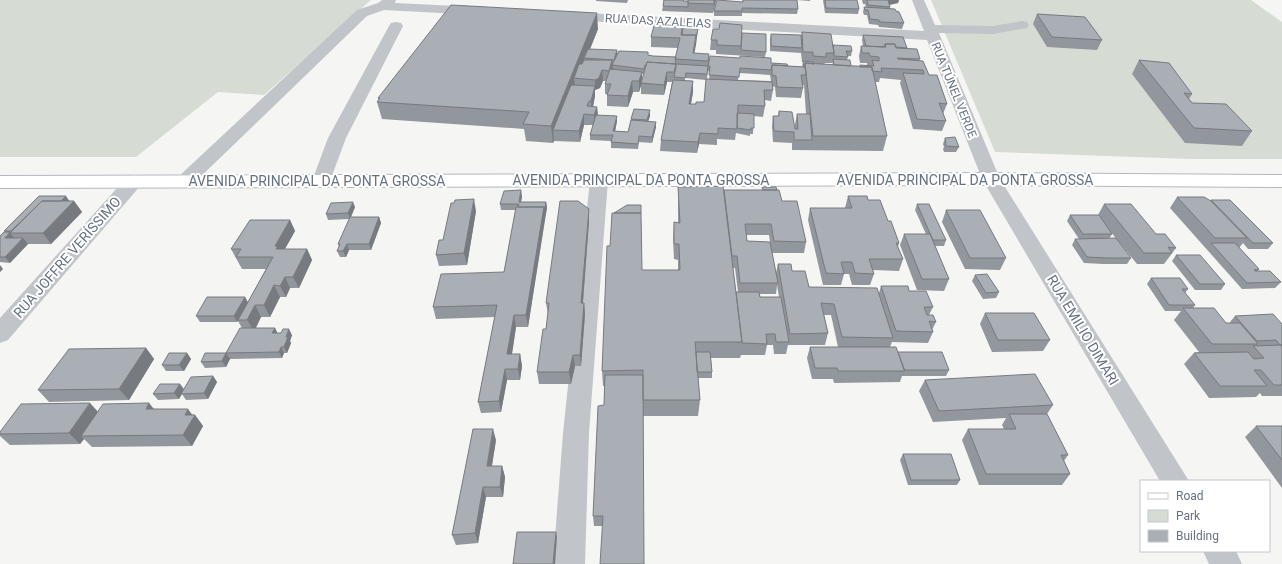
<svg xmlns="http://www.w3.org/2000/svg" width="1282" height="564" font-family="Roboto,sans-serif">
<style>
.green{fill:#d6dcd4}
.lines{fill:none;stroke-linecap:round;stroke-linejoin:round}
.major-casing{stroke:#b4b7bc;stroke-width:2}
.minor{fill:#c1c4c8;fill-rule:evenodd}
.major{fill:#fff;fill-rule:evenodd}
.wall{fill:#92969d;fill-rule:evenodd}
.shaded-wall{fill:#777a7f}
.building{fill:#aaafb6;stroke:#777a7f}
.labels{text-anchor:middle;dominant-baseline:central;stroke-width:4;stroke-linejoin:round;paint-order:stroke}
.far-street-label{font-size:12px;fill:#667182;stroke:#fff}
.street-label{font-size:14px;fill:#667182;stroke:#fff}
</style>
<rect width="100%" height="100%" fill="#f5f6f3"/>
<path class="green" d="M0 0H371L264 95 218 92 136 157H0Z
M931 0H1251L1282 22V159H1191L995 152Z"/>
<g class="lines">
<g class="major-casing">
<path id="major" d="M991 173 1282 175V187L991 185 0 188V176Z"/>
</g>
<path class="minor" d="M382 0H396L395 3 478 7 483 8 485 11 483 14 478 15 384 10 367 16 192 185 185 187 178 185 176 181 178 177 357 10 378 3Z
M912 0H924L935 25 993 26 1022 21 1027 22 1029 25 1027 28 993 34 939 33 1000 179 1189 481H1160L982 179 927 40 568 20 563 19 561 16 563 13 568 12 924 31Z
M396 22 401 23 403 26 346 138 330 181 328 185 321 187 314 185 312 181 328 138 389 26 391 23Z
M599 174 606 176 608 180 589 433 585 564H553L563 433 590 180 592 176Z
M134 175 141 177 143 181 141 185 8 340 0 343V318L127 177Z
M1203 551H1236L1242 564H1209Z"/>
<use href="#major" class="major"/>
</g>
<path class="wall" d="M596 0H628L627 3 596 1Z
M663 0H684V1H688L716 0 713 13 662 11 663 6 664 2Z
M743 0H810V1L797 0 798 9 797 14 742 13V16H714V11L742 2Z
M823 0H857L859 9 858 14 825 13Z
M862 0H899L898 3 890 5V9L896 11 904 23 902 29 879 27 878 25 869 24 867 15H864L863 12 864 7H866L865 4H863Z
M1037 14 1102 40 1097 50 1047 47 1033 24Z
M683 28 698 29 694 54 709 59 771 63 788 66 802 67 803 62H802L801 53 770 51V39L771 34 801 37 802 32 833 45 852 51 851 56H848L847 60 851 66 859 67 860 65 867 66V63H860L859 56 861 46H863L862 40 863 35 907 48 920 59 919 60 947 104 943 114 946 121 942 131 913 129 900 83 901 80 880 78 879 82H875L887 136 883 151 792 150V143L773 142 772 126 773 116H778L779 111 795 129V124L797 114H806L804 85H802L803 88 801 98 776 97 775 87 772 86 773 90 771 101 765 100V106L763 117 754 116 753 134H750V136L736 133 735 140 717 139V145L699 144 697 153 660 151 661 140 672 82H667L664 95 641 94V84L639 92H633L628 107 607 106V94H605V84L606 81H603L600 88 595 90V96L593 107H597L598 115 617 121 615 131 628 132 631 119 650 116 648 121 656 127 652 143 639 142 638 149 611 148V141L590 140V135L593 125H584L580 142 554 141 553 143 526 141 524 129 382 119 377 102 379 99 378 98 598 29 590 49 618 54 648 55 653 56 676 57 678 48 651 47V37ZM833 62 832 65 824 64 825 63H832ZM708 71 710 72 709 79H707ZM739 73 770 75 771 81 738 80ZM642 74H644L642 82ZM685 78 706 80 704 102 696 104H691L693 92 685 81Z
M742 33 766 52 765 57 716 54V50H710L711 40Z
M1139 60 1192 94 1189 99 1192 103 1252 131 1242 146 1185 143 1132 74Z
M945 138 959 147 956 152H944L943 149 944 147 943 144Z
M678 187 724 190H762V187L782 201 806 242 804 253H772L776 273 778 264 792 271 809 287 879 293 881 286 909 291 933 307 929 315 936 322 932 330 933 332 928 343 892 342 890 347 898 352 949 370 946 376H902L900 382 834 383 833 379H812L807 358 810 347H838L831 315H824L828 333 825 345H788L786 354H774L773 345H767L765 355H741L740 358H711L712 372V378H698L700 400 698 416H643L602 526H594L593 516 604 405V386H603L602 371 610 246 642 270H678V260L674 259 673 238 674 222 678 223ZM746 235H769L770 242 747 241ZM733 268H735L738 292H736ZM777 285 779 297H760V294H776Z
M522 196 521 202H546L547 208 528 327H516L512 354H520L522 366 520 380H507L501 412 481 413 478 402 495 317 436 319 433 307 504 272 516 210H501L500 204Z
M848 196 868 200 888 221 899 243 898 247 903 259 899 271 873 270 874 274 870 285H852L849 274H844L841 285H823L808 220 810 208H845Z
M1177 197 1210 201 1211 200 1273 243 1268 249H1248L1243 243 1239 248 1259 269 1258 271 1281 282 1275 288 1242 289 1170 208Z
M69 201H74L82 212 51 244H28L10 263 0 262V236L5 232 4 231Z
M917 204 946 240 944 246H935L949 279 944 291 917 290 900 245 904 234H926L915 210Z
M1104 204 1156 234 1176 248 1164 264H1137L1110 231 1112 234 1109 239 1131 258 1127 264H1103L1084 263 1072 245 1075 239H1079L1067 221 1070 215H1098Z
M355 207 351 217H379L381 223 371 250H349L346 257H340L337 251 339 247 338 244 350 219 328 220 326 214Z
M589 209V221L583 303H584L585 314 581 366H575L571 384H539L537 372 546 329 548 314 546 303Z
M946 210 1006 258 1000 270 965 269 942 222Z
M476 211 467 265 439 266 436 255 443 240Z
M290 220 295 231 285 249H307L312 260 299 288H290L286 297H280L270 317H261L256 328H275L277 333 292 335 290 341 291 343 287 353H284L282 358 230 359 226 353 242 328 238 321 237 322H200L196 316 245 297 248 302 266 269H242L231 249Z
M1176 255 1225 284 1221 290H1195L1172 261Z
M975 275 999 292 996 298 983 299 972 281Z
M1151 278 1188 289 1185 293 1195 305 1193 308 1226 323H1231L1230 322 1235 316 1282 324V396H1262L1260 393 1256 397 1209 398 1184 364 1194 353 1199 352 1174 320 1181 311H1165L1147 284Z
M985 313 1050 340 1043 351 992 352 980 324Z
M146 348 154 359 129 400 49 402 38 390Z
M187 353 191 359 184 371H166L162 365Z
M226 353 230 359 226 367 205 368 201 362Z
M213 376 217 382 208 399 186 400 182 394 179 399 158 400 153 394 180 384 184 389Z
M925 380 1053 405 1047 414 1068 455 1064 461 1070 474 1062 485H979L962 440 968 429H1004L1002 425 1006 418 933 422 919 391Z
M149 403 154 409 195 415 203 426 192 446 92 447 84 439 80 444 10 445 0 436V432L98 412Z
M1256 426H1282V488L1245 437Z
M496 440 492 466H502L505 477 503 497H486L478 543 456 545 452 535Z
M903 454 960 480 957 485H908L900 460Z"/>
<path class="shaded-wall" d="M714 0H716L713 13 714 4Z
M888 0H899L898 3 887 5Z
M597 13 598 29 586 59 584 58V64L574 78 575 88 553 130 554 141 553 143 551 126Z
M698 29 696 45 693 60V53Z
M617 50 618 55 614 66V60Z
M612 60 613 70 609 71Z
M602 70 603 81 600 88 595 90V80Z
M642 72V83L639 92V81Z
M667 72V82L664 95V85Z
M632 81 633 92 628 107V96Z
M693 81V92L689 114V104Z
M595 86V96L592 111 591 101Z
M597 107 598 117 595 126 594 115Z
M650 110V116L647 125V120Z
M584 114V125L580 142 579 131Z
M617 116V121L614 137 613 131Z
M656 122V127L652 143V137Z
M700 133 699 144 697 153 698 142Z
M521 190 522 196 520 208 519 202Z
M66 196 70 202H60Z
M474 199 476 211 467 265 464 253Z
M74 201 82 212 51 244 43 233Z
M353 202 355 207 350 219 348 213Z
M546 202 547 208 545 218 544 212Z
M544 207 545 218 528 327 526 315Z
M589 209V221L582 314 581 303Z
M379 217 381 223 371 250 369 244Z
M290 220 295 231 282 254V260L275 246Z
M10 233 15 239 5 238Z
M23 238 28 244 10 263 5 257Z
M347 244 349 250 346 257 343 251Z
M307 249 312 260 299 288 293 277Z
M0 265 3 269 0 272Z
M285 277 290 288 286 297 280 286Z
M274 285 280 297 270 317 264 305Z
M245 297 248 303 237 322 234 316Z
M584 303 585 314 581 366 580 355Z
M255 305 261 317 254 331 247 320Z
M514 315 516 327 510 366 507 354Z
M275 328 278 334 272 333Z
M289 329 292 335 290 341 291 343 287 353 284 347 286 337Z
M281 347 284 353 282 358 279 352Z
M146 348 154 359 129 400 119 389Z
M187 353 191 359 184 371 179 365Z
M226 353 230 359 226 367 222 361Z
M520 354 522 366 520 380 518 369Z
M573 355 575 366 571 384 569 372Z
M505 369 507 380 501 412 499 401Z
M213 376 217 382 208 399 204 393Z
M180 384 184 390 179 399 174 393Z
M90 403 100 414 81 436 84 439 80 444 69 433Z
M149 403 158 415 146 409Z
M188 409 194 417 195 415 203 426 192 446 183 435 185 415Z
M493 429 496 440 490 477 487 466Z
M502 466 505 477 503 497 500 487Z
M483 487 486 497 478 543 475 533Z
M556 532 557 537 555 564H553Z"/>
<path class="building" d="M664 0H684L683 1H688V7L663 6Z
M688 0H714V4L688 3Z
M717 0 743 2V0H797L798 9 742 8V11H714Z
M825 0H857L859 9 826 8Z
M867 0H888L890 7 868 5Z
M451 5 597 13 551 126 523 124 529 112 377 102 380 98H378Z
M864 7 895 9 896 11 899 12 904 23 880 22 879 20 870 19 868 10H865Z
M1037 14 1085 17 1102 40 1052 37Z
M655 22 683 24 681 35H696L693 53 709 54 708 61 675 59 680 38 651 37Z
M720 23 742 25 741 46 717 45V40H711L713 29H719Z
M683 28 698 29 696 37V35H682Z
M802 32 831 34 834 53H826V57L813 56V52H803Z
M742 33 766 34V52L741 50Z
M771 34 801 35 802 48 771 46Z
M863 35 903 37 907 48 896 47 895 44H885L884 47 866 46Z
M885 44H895L896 48 917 49 920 59 897 58 898 59 923 61 929 75H937L947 104 939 103 946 121 917 119 903 73 924 74 923 70 881 68 882 72 872 71V67H860V65L874 66 872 60 879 61V57L870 56 869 53H862L861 46 886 47Z
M833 45 851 46 852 51H846L848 57 834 56V53Z
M588 49 617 50 614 60 584 58Z
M619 51 648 52V55L653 56 676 57 675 64 647 62 646 65H645L644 69 612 65Z
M710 56 740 58V56L771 58V63L787 64 788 66 772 65 771 70 740 68 739 77 709 75 710 66H708L707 74 686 73 685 78 674 77 676 67V64L708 66Z
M833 59 850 60 851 66 834 65Z
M584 60H612L609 71 602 70 599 78 595 80 574 78 579 64H582Z
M1139 60 1169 63 1192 94 1184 93 1192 103 1226 104 1252 131 1194 128Z
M803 61 813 62V64H814L805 63V67H804Z
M647 62 676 64 674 72H667L664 85 641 83Z
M805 63 872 67 887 136H813Z
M772 65 805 67 806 75H801L803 88 777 87 776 76 772 75Z
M610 69 642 72 639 81H632L628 96 607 95 611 84H605Z
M706 79 772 82 773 90H764L765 106 738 105 737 129 718 128V134L700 133 698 142 661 140 673 80 693 81 689 104H696V102H704Z
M571 85 595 86 591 101H589L587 106 597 107 594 115 584 114 579 131 553 130Z
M634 109 650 110 647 120 631 119Z
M779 111 792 112 795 129H798L797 114H810L812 140H794V132L774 131 773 116H779Z
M737 113 754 114V128H751V130L737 128Z
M596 115 617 116 613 131 628 132 631 120 656 122 652 137 639 136 638 144 611 142 613 135H590Z
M955 137 959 147 946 146 945 143H946L945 138Z
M723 186 742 342H695L700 400H643V370L602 371 607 246H610L612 213H641L642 270H680L679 244H674V222L680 223 678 187Z
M762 187H776L777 190H763Z
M521 190 519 202H546L544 212V207H518L519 204H500L504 191Z
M724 190H779L782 201H797L806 242 774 241 771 224H745L747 241 770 242 778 283H740L737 256H732Z
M39 196H66L61 201H42L11 231H4Z
M848 196H867L868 200H880L888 221H891L899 243H896L903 259H869L874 274 855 273 852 262H841L844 274 826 273 810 208H852Z
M1177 197H1204L1211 201 1247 238H1215Z
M474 199 464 253 436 255 439 240H443L451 203H454L455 200Z
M1211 200H1230L1273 243H1253Z
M42 201H74L43 233H10Z
M560 201H578L589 209 581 303H584L580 355H573L569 372H537L543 329H546L549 303H546Z
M353 202 348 213 326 214 331 203Z
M917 204H929L946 240H933Z
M1104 204H1131L1156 234H1165L1176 248 1168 247 1172 253H1144Z
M627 205H641V213H614Z
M516 207H544L526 315H514L507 354H520L518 369H505L499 401 478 402 497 305 433 307 441 274 504 272Z
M946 210H980L1006 258H970Z
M1070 215H1099L1112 234H1083Z
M350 217H379L369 244H347L343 251H337L340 244H338Z
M250 220H290L275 246H278L276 249H307L293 277H285L280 286 274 285 264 305H255L247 320H238L273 257H236L241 249H231Z
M4 232H10L5 238H23L5 257H0V236Z
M904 234H930L949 279H922Z
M1116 238 1131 258H1107L1087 257 1075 239Z
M1211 243H1235L1259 269 1254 270 1255 271H1270L1281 282 1247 283Z
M1176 255H1200L1225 284H1200Z
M778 264H791L792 271H805L809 287 877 288 893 338 842 337 834 304 821 303 828 333 790 334Z
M987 274 999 292 986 293 975 275Z
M1151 278H1180L1188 289H1182L1195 305H1169Z
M881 286H908L909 291H926L933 307H924L927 315H933L936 322 929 321 933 332 896 331Z
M736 292H759L760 297H781L789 342H776L775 334H766L767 344 742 343Z
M207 297H245L234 316H196Z
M1183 308H1214L1226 323H1240L1258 344H1212Z
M985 313H1034L1050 340H998Z
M1273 314 1282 324V345H1280L1276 340 1257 341 1235 316Z
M240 328H275L272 333H281L283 329H289L286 337H288L284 347H281L279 352 226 353Z
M1282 345V385H1274L1261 370H1254L1267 386H1220L1194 353 1248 352 1254 359 1264 358 1253 346Z
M810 347H896L905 371H838L837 368H815Z
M146 348 119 389 38 390 69 349Z
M696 352H710L712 372H697Z
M898 352H942L949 370H904Z
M169 353H187L179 365H162Z
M205 353H226L222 361 201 362Z
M1035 374 1053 405 939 411 925 380Z
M605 375H643L644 564H600L603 516H593L598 406 604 405Z
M213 376 204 393 181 394 191 377Z
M160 384H180L174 393 153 394Z
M90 403 69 433 0 434V432L21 404Z
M149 403 146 409H188L185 415H195L183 435 81 436 103 404Z
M1009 414H1047L1068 455H1061L1070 474H986L968 429H1016Z
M1256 426H1282V460Z
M473 429H493L487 466H502L500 487H483L475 533 452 535Z
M903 454H951L960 480H911Z
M517 532H556L553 564H513Z"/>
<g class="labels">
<g class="far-street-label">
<text transform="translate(658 21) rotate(3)">RUA DAS AZALEIAS</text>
<text transform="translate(954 90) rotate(68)">RUA TÚNEL VERDE</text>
</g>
<g class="street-label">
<text x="641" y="180">AVENIDA PRINCIPAL DA PONTA GROSSA</text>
<text x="965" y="180">AVENIDA PRINCIPAL DA PONTA GROSSA</text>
<text x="317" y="181">AVENIDA PRINCIPAL DA PONTA GROSSA</text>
<text transform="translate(67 257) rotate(-49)">RUA JOFFRE VERÍSSIMO</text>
<text transform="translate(1083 330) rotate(59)">RUA EMILIO DIMARI</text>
</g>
</g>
<rect x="1140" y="480" width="130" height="72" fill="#ffffff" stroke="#c2c6cd"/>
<rect x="1148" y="493" width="20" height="6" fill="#ffffff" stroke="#c2c6cd"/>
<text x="1176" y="500" font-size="12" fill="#667182">Road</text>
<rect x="1148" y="510" width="20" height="12" fill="#d6dcd4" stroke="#c2c6cd"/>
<text x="1176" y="520" font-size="12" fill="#667182">Park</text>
<rect x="1148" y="530" width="20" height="12" fill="#aaafb6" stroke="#c2c6cd"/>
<text x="1176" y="540" font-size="12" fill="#667182">Building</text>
</svg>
